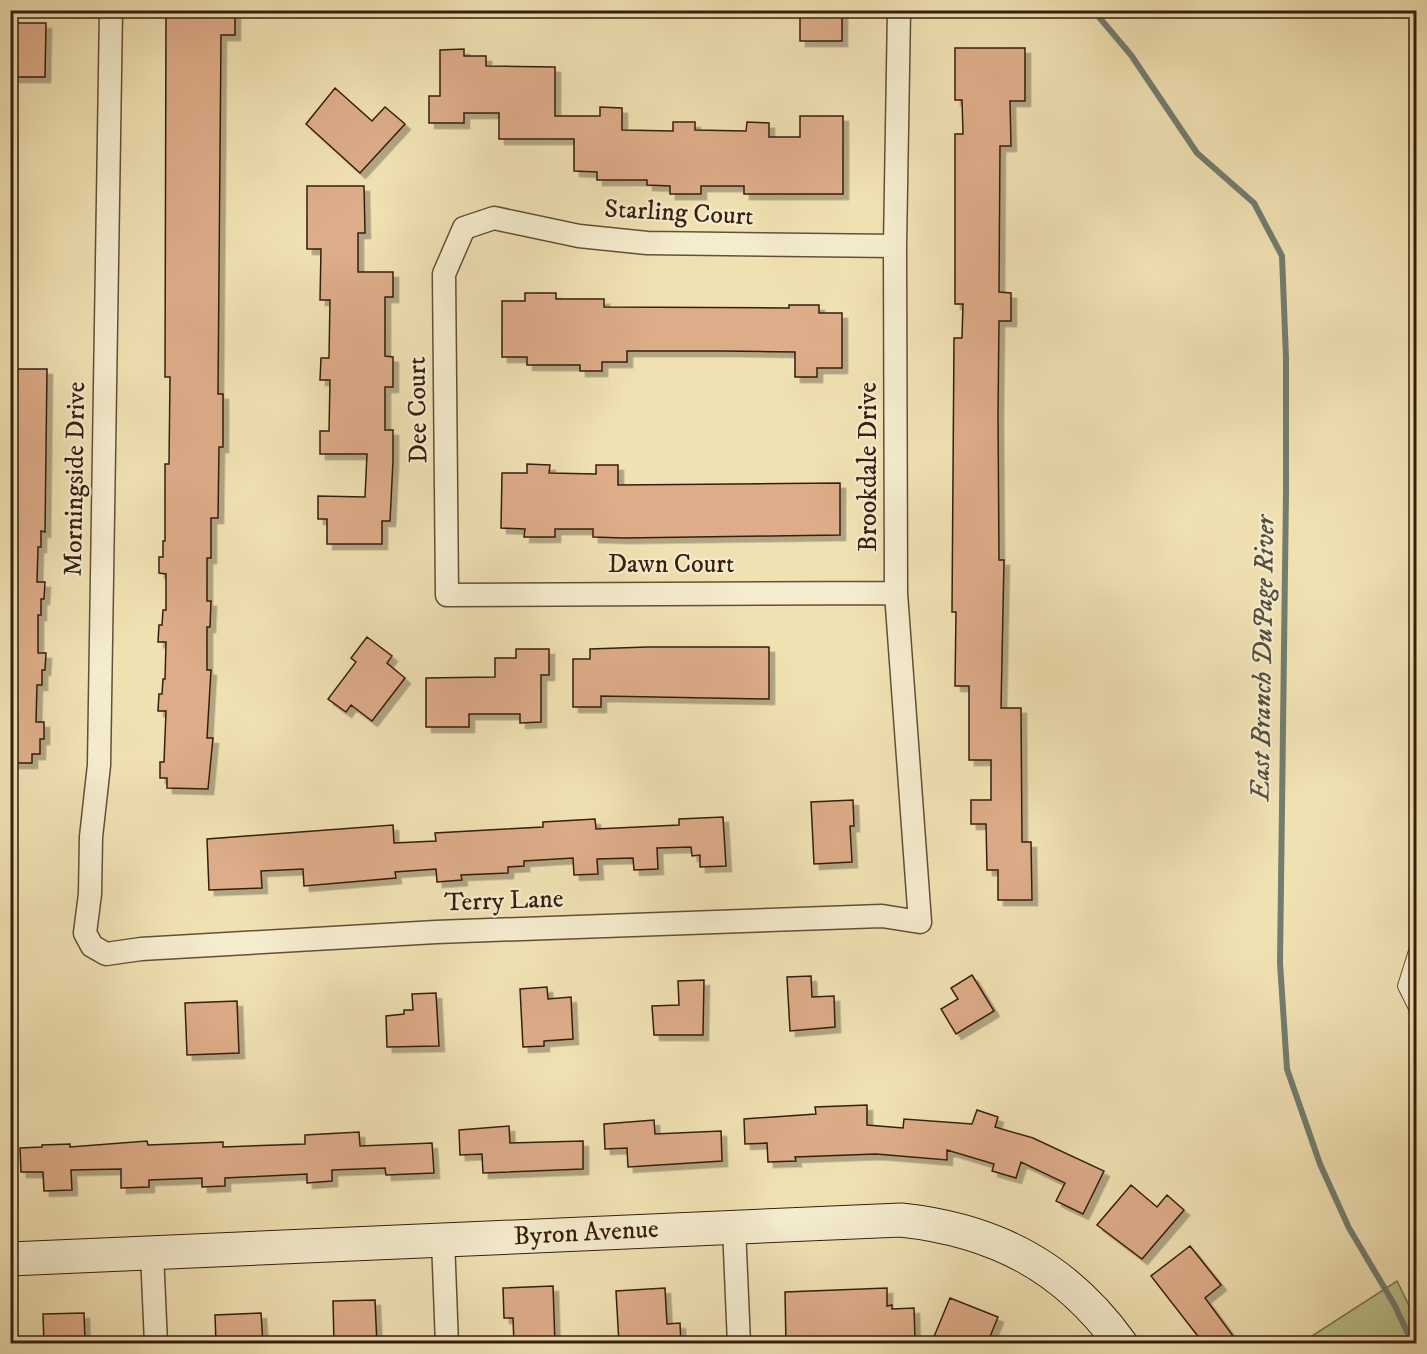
<svg xmlns="http://www.w3.org/2000/svg" width="1427" height="1354" font-family="'IM FELL DW Pica',serif">
<style>
.green{fill:#bac28c;stroke:#78704c;stroke-width:1.5}
.lines{fill:none;stroke-linecap:round;stroke-linejoin:round}
.stream{stroke:#737d6f;stroke-width:6}
.building{fill:#ddac89;stroke:#371e0d;stroke-width:1.5;filter:url(#shadow)}
.lane-casing{stroke:#654f36;stroke-width:14}
.street-casing{stroke:#654f36;stroke-width:25}
.secondary-casing{stroke:#371e0d;stroke-width:35}
.lane{stroke:#f5ecce;stroke-width:12}
.street{stroke:#f5ecce;stroke-width:22}
.secondary{stroke:#f5ecce;stroke-width:33}
.labels{text-anchor:middle;dominant-baseline:central;stroke-width:4.5;stroke-linejoin:round;paint-order:stroke}
.street-label{font-size:26px;fill:#371e0d;stroke:#f5ecce}
.water-label{font-size:27px;font-style:italic;fill:#554e3e;stroke:#f5ecce}
</style>
<defs>
<filter id="shadow"><feDropShadow dx="5.5" dy="5.5" stdDeviation="0" flood-color="#0004"/></filter>
</defs>
<rect width="100%" height="100%" fill="#f0e1b3"/>
<filter id="stains"><feTurbulence type="fractalNoise" baseFrequency=".00333" numOctaves="4"/><feColorMatrix values="0 0 0 0 .2 0 0 0 0 .09 0 0 0 0 .02 0 0 0 .5 -.17"/></filter>
<radialGradient id="worn" r=".72"><stop offset=".6" stop-color="#630" stop-opacity="0"/><stop offset="1" stop-color="#630" stop-opacity=".3"/></radialGradient>
<path class="green" d="M1397 1281 1416 1320V1343H1301Z"/>
<g class="lines">
<path class="stream" d="M1093 10 1131 55 1197 153 1254 203 1282 256 1286 358V493L1280 963 1287 1069 1320 1164 1349 1228 1394 1304 1413 1344"/>
</g>
<path class="building" d="M166 10H235V35H221L218 394H223V447H219L218 518H211V558H207V601H211L210 627H207V670H211L207 738H213L208 789 167 788V778H160V762H164L166 711H158L159 694H162L163 679H165L166 642H158L159 625H162L163 610H166V574L159 573V557H163V541H165V464H169L170 377H165Z
M800 10H842V41H800Z
M10 23H46L45 77H10Z
M955 48H1025V101H1010L1011 146H1000L999 292 1011 293V321H999L998 414 999 560H1004L1001 708H1021L1022 842H1031L1032 900H998V870H987L986 824H971V800H991V760H969V686H955L956 612H952L954 338H962L963 304H955V134H963L962 100H955Z
M464 49V56H486V66L555 67V116H600V107L622 108V130L673 131V122H695V130L746 131 747 122 769 123V137H800V116H843V194H744V186H701V194H670V186L647 185V180H597V172L574 171V139H499V113H464V123H429V96H440V50Z
M335 88 372 121 385 107 405 124 360 173 306 124Z
M307 186H364L365 233H358V272H393V297H385V356L393 357V387H385V430H393V461L390 521H382V544H327V519H318V496L365 497 367 454H320V431H329L330 380H320L321 358H329L330 300H320L321 249H307Z
M525 293H556V299H604V307L789 308V305H819V313H842V368H817V377H795V352L722 351H627V362H602V371H580V365H527V357H502V301H525Z
M10 369H47L45 532 41 531V547H38L37 582H45L44 599H41V615H38V653H46L45 670H42V685H37L36 722H44V739H40V754H32V763H10Z
M527 464 550 465 549 473 596 474V465H618V485L840 483V535L624 538 593 537V529H555V537H524L525 529 501 528 502 473H527Z
M367 637 392 656 387 663 405 678 372 721 351 705 346 712 328 699 356 662 351 658Z
M647 647H769V699L601 696V707H573V659H590V649Z
M516 649H549V675H541V722L520 723V714H469V727H426V678L495 677V658H516Z
M853 800 854 826H850L852 862 814 864 811 802Z
M723 817 726 866 700 867V855L692 856 691 847 657 848 658 869 634 870 633 858 597 859 598 874 574 875 573 858 524 861V866L508 867V873L461 875 462 880 437 882 436 869 395 872 396 878 304 886 303 869 261 871 262 888 209 890 207 839 393 825 394 843 436 841 435 833 543 827V822L595 819 596 829 679 825V819Z
M972 975 994 1011 956 1034 941 1009 958 999 951 988Z
M811 976 812 997 834 996 835 1027 790 1031 787 977Z
M704 980 703 1035H654L652 1006 679 1005 678 981Z
M547 987 548 999 571 997 573 1039 544 1041V1046L523 1047 520 989Z
M436 993 439 1046 387 1047 386 1016 404 1014V1010H413L412 994Z
M237 1001 239 1053 187 1055 185 1003Z
M867 1105V1125L903 1128 904 1119 972 1124 977 1110 998 1117 995 1127 1033 1138 1104 1171 1083 1214 1056 1201 1065 1183 1021 1162 1016 1178 992 1171 994 1164 947 1150V1160L876 1154 795 1157 796 1161 768 1162 767 1143 745 1144 744 1119 816 1114 815 1107Z
M654 1120 655 1134 721 1131 722 1161 628 1167 627 1148 605 1149 604 1124Z
M509 1126 510 1143 583 1141V1169L483 1173 482 1154 460 1155 459 1130Z
M359 1132 360 1146 432 1143 434 1173 386 1175 385 1168 332 1170V1181L307 1183V1174L225 1178V1186L202 1187V1178L149 1180V1187L121 1188V1169L71 1170 72 1190 44 1191 43 1172H21L20 1148 42 1147V1145L70 1144V1147L147 1141 148 1145 223 1142V1147L305 1144V1135Z
M1131 1185 1157 1207 1167 1195 1184 1210 1142 1259 1097 1225Z
M1190 1246 1221 1285 1205 1298 1239 1344H1204L1151 1276Z
M553 1286 555 1344H514L513 1318H504L503 1288Z
M665 1288 667 1324 680 1323 681 1344H619L616 1291Z
M887 1288V1306L892 1305V1309L914 1308 915 1338 845 1341V1344H786L785 1292Z
M950 1298 998 1317 987 1344H931Z
M375 1300 377 1344H334L333 1301Z
M84 1313 85 1341 44 1344 43 1314Z
M261 1313 263 1344H216L215 1315Z"/>
<g class="lines">
<g class="lane-casing">
<path id="lane" d="M1416 948 1404 986 1416 1010"/>
</g>
<g class="street-casing">
<path id="street" d="M111 10 99 765 91 837 90 894 85 933 92 946 106 954 141 949 436 932 882 916 920 922 896 593 895 246 899 10
M895 246 647 243 579 236 494 218 464 228 444 274 447 595 896 593
M734 1227 739 1344
M443 1240 447 1344
M152 1253 156 1344"/>
</g>
<g class="secondary-casing">
<path id="secondary" d="M10 1259 901 1220C994 1230 1065 1266 1121 1344"/>
</g>
<use href="#lane" class="lane"/>
<use href="#street" class="street"/>
<use href="#secondary" class="secondary"/>
</g>
<g class="labels">
<g class="street-label">
<text transform="translate(679 213) rotate(3)">Starling Court</text>
<text transform="translate(418 410) rotate(-91)">Dee Court</text>
<text transform="translate(868 467) rotate(-90)">Brookdale Drive</text>
<text transform="translate(75 479) rotate(-89)">Morningside Drive</text>
<text x="671" y="564">Dawn Court</text>
<text transform="translate(504 901) rotate(-2)">Terry Lane</text>
<text transform="translate(586 1233) rotate(-3)">Byron Avenue</text>
</g>
<g class="water-label">
<text transform="translate(1263 658) rotate(-89)">East Branch DuPage River</text>
</g>
</g>
<rect width="1427" height="1354" fill="none" stroke="#f0e1b3" stroke-width="36"/>
<rect x="12" y="12" width="1403" height="1330" fill="none" stroke="#371e0d" stroke-width="3"/>
<rect x="18" y="18" width="1391" height="1318" fill="none" stroke="#371e0d" stroke-width="1.5"/>
<rect width="100%" height="100%" filter="url(#stains)"/>
<rect width="100%" height="100%" fill="url(#worn)"/>
</svg>
